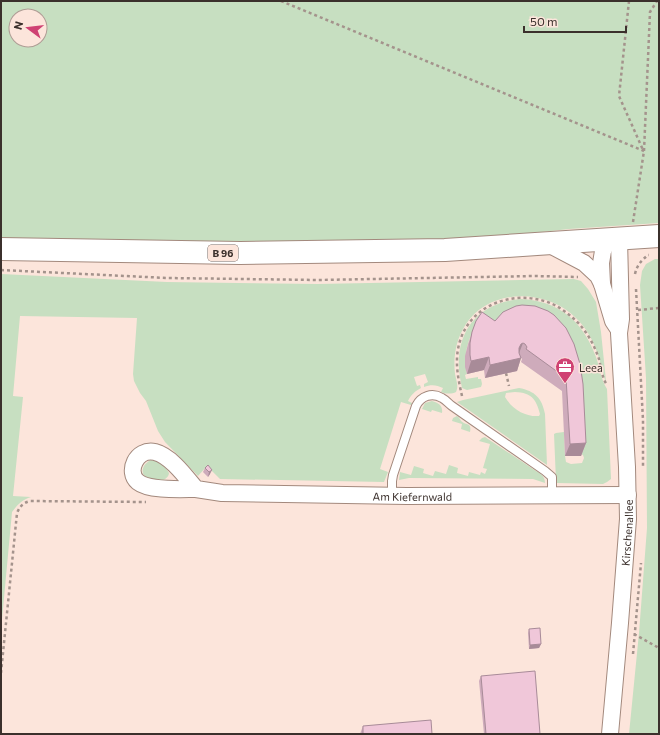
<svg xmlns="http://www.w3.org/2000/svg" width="660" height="735" font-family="Commissioner,sans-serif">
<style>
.green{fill:#c7dfc1;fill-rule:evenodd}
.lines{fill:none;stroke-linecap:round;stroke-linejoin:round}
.lane-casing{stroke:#a3897d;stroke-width:10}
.street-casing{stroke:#a3897d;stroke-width:18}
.primary-casing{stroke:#a3897d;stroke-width:24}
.path{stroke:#a4938c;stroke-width:2.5;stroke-dasharray:3 3;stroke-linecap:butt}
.lane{stroke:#fff;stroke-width:8}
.street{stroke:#fff;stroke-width:16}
.primary{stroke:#fff;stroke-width:22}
.wall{fill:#ceabbb}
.shaded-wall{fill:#a88b98}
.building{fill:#f0c7d9;stroke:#a88b98}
.labels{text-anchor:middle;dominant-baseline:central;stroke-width:3;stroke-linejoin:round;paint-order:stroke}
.shield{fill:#fce5db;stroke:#756660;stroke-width:1}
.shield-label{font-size:10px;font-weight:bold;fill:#3b302c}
.poi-label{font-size:11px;fill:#3b302c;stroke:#fce5db;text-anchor:start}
.street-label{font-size:11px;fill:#3b302c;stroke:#fce5db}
</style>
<rect width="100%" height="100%" fill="#fce5db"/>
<path class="green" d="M1 1H659V223L569 229 452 242 227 245 1 241ZM16 16H40V40H16Z
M655 259H659V734H629L639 633 647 528 646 378 640 285 642 271 646 264Z
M1 274 167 282 318 284 574 279 581 281 588 289 596 302 601 332 606 381 605 380C599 356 594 336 576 318 546 288 490 288 466 324 456 339 453 357 455 374 456 380 459 386 456 392 452 394 446 394 441 392L443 388C437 385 431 384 424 387V384L428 382 425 374 414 377 417 386 420 385 421 388C415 391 411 395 408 401L412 403 411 405 401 402 380 469 388 472 384 482 220 479 207 466 198 476 165 442 158 431 146 401 140 393 134 381 133 374 137 318 20 316 13 396 23 397 13 496 31 497C22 500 18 504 12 512L1 630Z
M521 299C559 301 583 321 596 357 600 368 601 380 607 389L611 479 607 482 603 484 557 483 556 481 554 434 556 433 564 432 565 456 566 462 571 464 582 463 584 458 583 455 581 454 576 377 474 329C466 344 464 358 467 374L465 375 466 379 478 377V379H481L482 384 481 387 467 390 462 388C460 378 458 368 459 357 462 321 487 302 521 299Z
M519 388C535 391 542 398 545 414L547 465 457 402 463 400ZM515 392C532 393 536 399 540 414L539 416C525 417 512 409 505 397L506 393Z
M432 401C439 403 443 406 442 413L432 410 431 412 422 409 425 403Z
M457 416C459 417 460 419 461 421 466 426 472 422 470 432L461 429 462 424 452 421 453 418Z
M485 437 533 469C539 473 545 475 545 483L533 479 409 478 399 480 400 472 411 475 414 466 424 469 423 473 433 476 435 471 446 474 449 465 458 468 457 473 468 476 469 472 480 475 481 472 485 474 487 469 483 468 490 444 479 441 482 438Z
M151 460C159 461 165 466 169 473 168 483 151 482 146 477 139 472 144 463 151 460Z"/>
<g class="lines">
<g class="lane-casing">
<path id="lane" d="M392 496V481L393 475 416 406C421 396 432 392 442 398 446 400 449 404 452 406L545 471 552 477V496"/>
</g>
<g class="street-casing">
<g id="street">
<path d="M548 244 584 263 598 276 602 284 613 321 619 330"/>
<path d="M602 284 601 263 603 251 608 240"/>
<path id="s1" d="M196 489C182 489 149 491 138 482 126 472 136 448 155 452 171 456 186 477 196 489L222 493 407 496 628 495"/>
<path id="s2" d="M610 734 620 623 628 519 627 467 619 333 621 319 619 239"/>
</g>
</g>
<g class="primary-casing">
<path id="primary" d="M1 249 240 253 445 250 659 236"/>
</g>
<path class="path" d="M281 1 644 151
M629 1 619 96 643 150
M633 222 644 151 650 12 657 1
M1 270 167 278 318 280 535 276 578 277
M635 274C637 265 641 261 648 255H649
M636 289 643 420V466
M638 310 659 308
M506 373 509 386
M462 396C458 378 454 360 460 341 471 304 515 289 550 303 558 306 566 312 573 318 585 328 594 344 599 359 601 367 602 378 607 385
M634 634 659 648
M633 654 641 563
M1 673 17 513C20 506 23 503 30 501L146 502"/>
<use href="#lane" class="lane"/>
<use href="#street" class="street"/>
<use href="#primary" class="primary"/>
</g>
<path class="wall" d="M548 311 586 443 581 456H565L562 391 521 362 522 359 521 358 517 371 485 378 484 370 467 374 465 367V356L468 344 476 321H495Z
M208 465 210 474 208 477 203 472 205 468Z
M529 629 541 644 539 648 529 649 528 633Z
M481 676 540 734H484L479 681Z
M363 726 432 734H360Z"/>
<path class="shaded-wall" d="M523 343 518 356 521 358 517 371 485 378 490 365Z
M489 357 484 370 467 374 471 361Z
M586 443 581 456H565L570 444Z
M212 470 210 474 208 477 209 472Z
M541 644 539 648 529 649 530 645Z"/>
<path class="building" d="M522 305 535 306 548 311 554 315 566 328 574 344 580 364 583 384 586 443 570 444 566 378 526 349 527 347 525 344 523 343 521 344 519 348V353L521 358 490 365 489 357 471 361 470 355V343L472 332 476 321 482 312 495 321 503 312 516 306Z
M208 465 212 470 209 472 205 468Z
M540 628 541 644 530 645 529 629Z
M535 671 540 734H486L481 676Z
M431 720 432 734H363V726Z"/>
<defs>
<g id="office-pin" transform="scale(1)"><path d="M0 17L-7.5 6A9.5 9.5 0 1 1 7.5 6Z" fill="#cf4273" stroke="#fce5db"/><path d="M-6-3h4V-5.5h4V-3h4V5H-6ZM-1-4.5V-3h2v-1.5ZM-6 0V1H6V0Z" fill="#fff"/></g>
</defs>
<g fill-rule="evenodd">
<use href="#office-pin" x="565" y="367"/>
</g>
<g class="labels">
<rect class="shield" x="208" y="245" width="30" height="16" rx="3"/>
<g class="shield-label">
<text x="223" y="253">B 96</text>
</g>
<g class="poi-label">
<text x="579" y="367">Leea</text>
</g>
<g class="street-label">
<text stroke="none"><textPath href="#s1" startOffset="378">Am Kiefernwald</textPath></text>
<text stroke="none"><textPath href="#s2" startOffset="202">Kirschenallee</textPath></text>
</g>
</g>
<rect width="660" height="735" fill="none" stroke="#3b302c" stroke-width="4"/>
<g transform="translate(28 28) rotate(285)"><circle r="19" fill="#fce5db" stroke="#af9d95"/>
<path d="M0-3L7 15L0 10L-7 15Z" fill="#cf4273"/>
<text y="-6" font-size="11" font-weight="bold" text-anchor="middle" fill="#3b302c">N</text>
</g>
<path d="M524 26v6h102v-6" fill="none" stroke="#3b302c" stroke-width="2"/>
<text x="530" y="26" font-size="12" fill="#3b302c" stroke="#fce5db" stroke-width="3" paint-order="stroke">50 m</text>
</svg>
